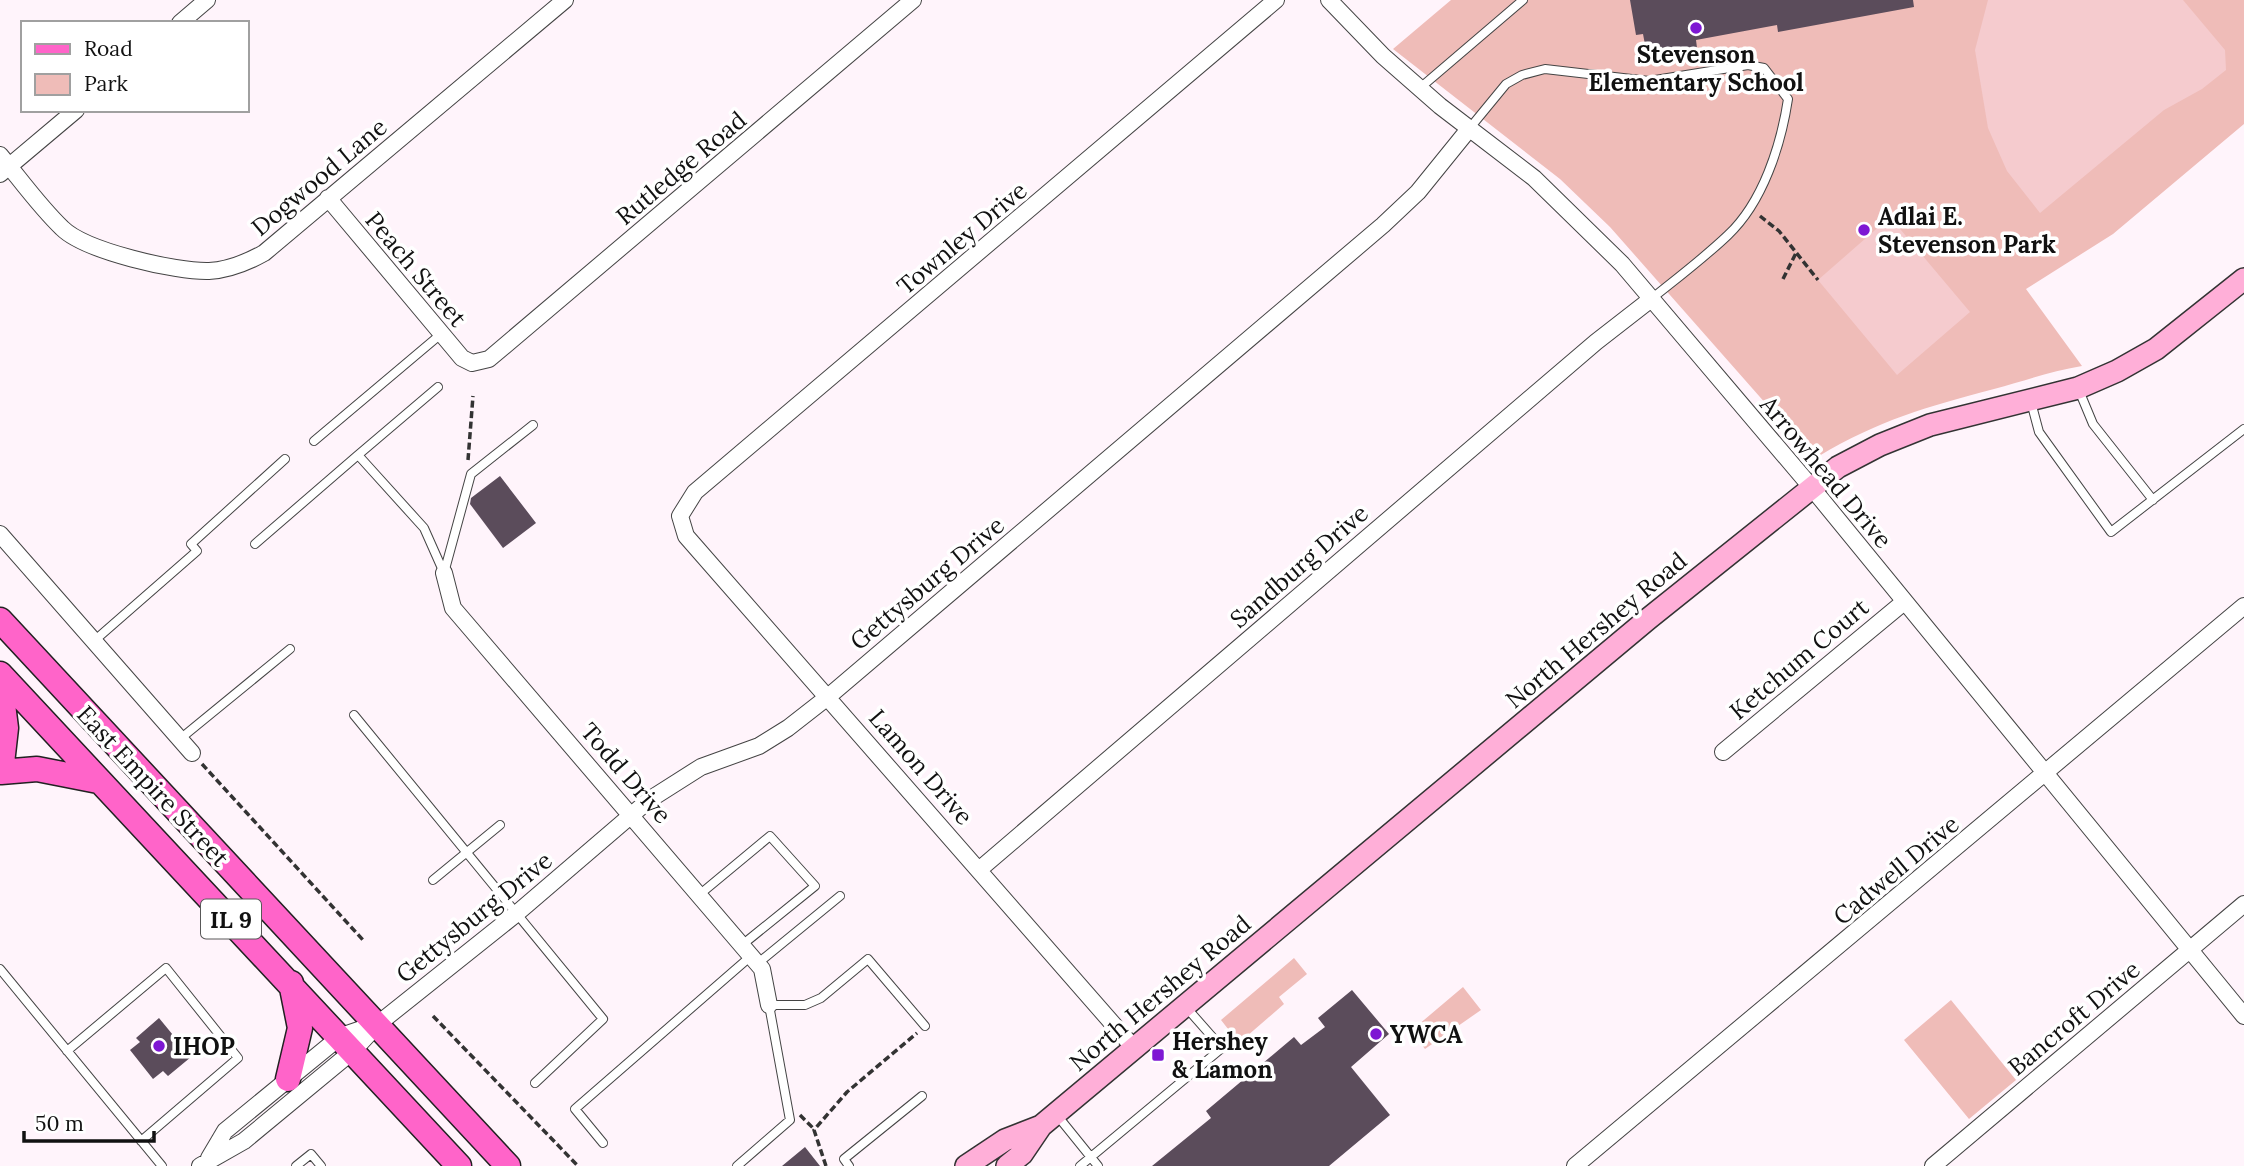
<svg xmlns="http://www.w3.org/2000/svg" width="2244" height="1166" font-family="Lora,serif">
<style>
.green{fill:#efbcb8}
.pitch{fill:#f5cbce}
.building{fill:#5b4c5b}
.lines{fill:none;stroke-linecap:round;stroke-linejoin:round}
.service-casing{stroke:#444;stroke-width:10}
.minor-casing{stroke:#444;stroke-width:18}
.secondary-casing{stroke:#333;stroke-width:24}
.primary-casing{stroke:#222;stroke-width:27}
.path{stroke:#333;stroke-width:3.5;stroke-dasharray:7 3.5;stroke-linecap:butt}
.service{stroke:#fff;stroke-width:8}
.minor{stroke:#fff;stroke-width:16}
.secondary{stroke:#ffafd8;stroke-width:21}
.primary{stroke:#ff64c9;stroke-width:24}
.poi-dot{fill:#7e17d3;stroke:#fff;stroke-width:2.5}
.labels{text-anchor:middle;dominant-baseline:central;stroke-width:7;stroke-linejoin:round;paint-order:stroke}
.shield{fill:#fff;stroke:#585858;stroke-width:2}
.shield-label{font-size:23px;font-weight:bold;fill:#111}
.poi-label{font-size:24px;font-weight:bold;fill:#111;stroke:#fff;text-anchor:start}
.street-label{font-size:24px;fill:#111;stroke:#fff}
</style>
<rect width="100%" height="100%" fill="#fff4fb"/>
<path class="green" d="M1451 0H2244V124L2113 234 2026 289 2082 366C2051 371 2024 381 1994 389 1927 407 1879 420 1819 456H1812L1610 227 1560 179 1393 49Z
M1294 958 1307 974 1279 997 1284 1004 1239 1043 1221 1020Z
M1463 987 1481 1010 1425 1049 1411 1031Z
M1951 1000 2016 1080 1969 1119 1904 1040Z"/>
<path class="pitch" d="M1988 0H2183L2225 50 2226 70 2202 89 2164 110 2040 213 2007 171 1988 128 1975 50Z
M1890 217 1970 312 1897 375 1818 280Z"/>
<path class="building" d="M1630 0H1913L1914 7 1778 32 1777 25 1696 40 1697 48 1647 55 1643 34 1636 35Z
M500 476 536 523 503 548 470 504 471 498Z
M1352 990 1389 1034 1351 1067 1390 1115 1329 1166H1152L1211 1118 1206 1111 1294 1037 1301 1045 1325 1027 1318 1018Z
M159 1018 191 1057 168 1076 163 1071 153 1079 130 1050 140 1042 136 1038Z
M805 1147 820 1166H782Z"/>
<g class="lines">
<g class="service-casing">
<path id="service" d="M1420 88 1523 0
M1469 129 1506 84 1522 75 1545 69 1649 81 1748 65 1764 68 1788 99C1781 145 1763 202 1728 235 1704 258 1676 279 1650 300
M438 387 358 455 424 528 444 573
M2078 388 2093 424 2153 500
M2031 402 2039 432 2111 532 2244 429
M314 441 441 334
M255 544 358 455
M444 573 471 474 533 425
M94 641 197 551 191 544 285 459
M354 715 603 1019 535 1083
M180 739 290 649
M433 880 500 825
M699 895 770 836 815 886 742 945
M757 964 840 896
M0 969 162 1166
M67 1051 166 968 238 1058 141 1141
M1056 1114 1098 1166
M603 1143 575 1109 751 956
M296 1166 311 1154 321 1166
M737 1166 790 1120 769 1005H805L821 998 868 959 925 1026
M849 1166 844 1159 922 1096
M1080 1166 1222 1048 1185 1006"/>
</g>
<g class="minor-casing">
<path id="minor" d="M1329 0 1383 56 1440 106 1534 178 1622 264 1812 488 2244 1016
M180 23 207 0
M0 155C20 179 39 206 62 228 85 251 176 272 209 271 229 270 246 263 264 253L565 0
M0 174 76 110
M328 198 462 358 472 363 489 359 913 0
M0 534 192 753
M444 573 453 608 762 969 769 1005
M1723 752 1904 602
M980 869 1596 342 1650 300
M1134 1048 686 536 680 516 695 492 1276 0
M209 1158 225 1131 341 1036 376 1024
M200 1166 244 1141 354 1050 378 1024 516 914 649 800 701 767 759 746 788 728 829 696 1383 225 1418 192 1469 129
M1575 1166 2244 606
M1933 1166 2244 904"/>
</g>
<g class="secondary-casing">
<path id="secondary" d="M966 1166 1005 1140 1041 1126
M1007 1166 1022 1154 1041 1126 1648 619 1838 467 1880 445 1930 425 2078 388 2117 371 2156 349 2244 279"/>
</g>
<g class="primary-casing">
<path id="primary" d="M0 620 508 1166
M0 674 459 1166
M0 681 6 728 1 772 37 769 98 781
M288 1079 300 1028 291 983"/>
</g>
<path class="path" d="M1760 216 1779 231 1818 280
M1783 279 1796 253
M468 460 473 396
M202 764 363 940
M433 1016 578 1166
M800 1115 814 1129
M826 1166 814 1130 847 1092 917 1033"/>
<use href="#service" class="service"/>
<use href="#minor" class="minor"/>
<use href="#secondary" class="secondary"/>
<use href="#primary" class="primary"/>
</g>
<g class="poi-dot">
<circle cx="1696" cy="28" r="7"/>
<circle cx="1864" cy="230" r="7"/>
<circle cx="1376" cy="1034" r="7"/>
<circle cx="159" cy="1046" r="7"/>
<rect x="1151" y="1048" width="14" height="14" rx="3.5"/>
</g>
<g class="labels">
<rect class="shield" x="201" y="899.5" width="60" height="39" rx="5"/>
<g class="shield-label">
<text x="231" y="919">IL 9</text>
</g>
<g class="poi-label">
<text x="1696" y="54" text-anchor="middle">Stevenson<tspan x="1696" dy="28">Elementary School</tspan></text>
<text x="1878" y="216">Adlai E.<tspan x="1878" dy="28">Stevenson Park</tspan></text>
<text x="1390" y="1034">YWCA</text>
<text x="1172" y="1041">Hershey<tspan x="1172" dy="28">&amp; Lamon</tspan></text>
<text x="173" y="1046">IHOP</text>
</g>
<g class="street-label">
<text transform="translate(681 168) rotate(-40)">Rutledge Road</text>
<text transform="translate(319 177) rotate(-40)">Dogwood Lane</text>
<text transform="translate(962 238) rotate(-40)">Townley Drive</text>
<text transform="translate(416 269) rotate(50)">Peach Street</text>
<text transform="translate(1826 472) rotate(50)">Arrowhead Drive</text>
<text transform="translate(1299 566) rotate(-41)">Sandburg Drive</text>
<text transform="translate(927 583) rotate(-40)">Gettysburg Drive</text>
<text transform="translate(1596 630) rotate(-40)">North Hershey Road</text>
<text transform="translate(1799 659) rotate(-40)">Ketchum Court</text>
<text transform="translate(921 767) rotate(49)">Lamon Drive</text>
<text transform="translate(626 773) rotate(49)">Todd Drive</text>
<text transform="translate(153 786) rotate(47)">East Empire Street</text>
<text transform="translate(1896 870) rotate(-40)">Cadwell Drive</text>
<text transform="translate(474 917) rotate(-39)">Gettysburg Drive</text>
<text transform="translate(1160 993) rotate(-40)">North Hershey Road</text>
<text transform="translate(2074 1018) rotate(-40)">Bancroft Drive</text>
</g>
</g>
<rect x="21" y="21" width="228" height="91" fill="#ffffff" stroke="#a0a0a0" stroke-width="2"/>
<rect x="35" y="44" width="35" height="10" fill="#ff64c9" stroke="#a0a0a0" stroke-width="2"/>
<text x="84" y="56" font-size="21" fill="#111111">Road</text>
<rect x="35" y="74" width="35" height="21" fill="#efbcb8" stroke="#a0a0a0" stroke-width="2"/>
<text x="84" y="91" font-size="21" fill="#111111">Park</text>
<path d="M24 1131v10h130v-10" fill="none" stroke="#111111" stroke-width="3.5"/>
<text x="35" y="1131" font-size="21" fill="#111111" stroke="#ffffff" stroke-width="5" paint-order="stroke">50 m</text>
</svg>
